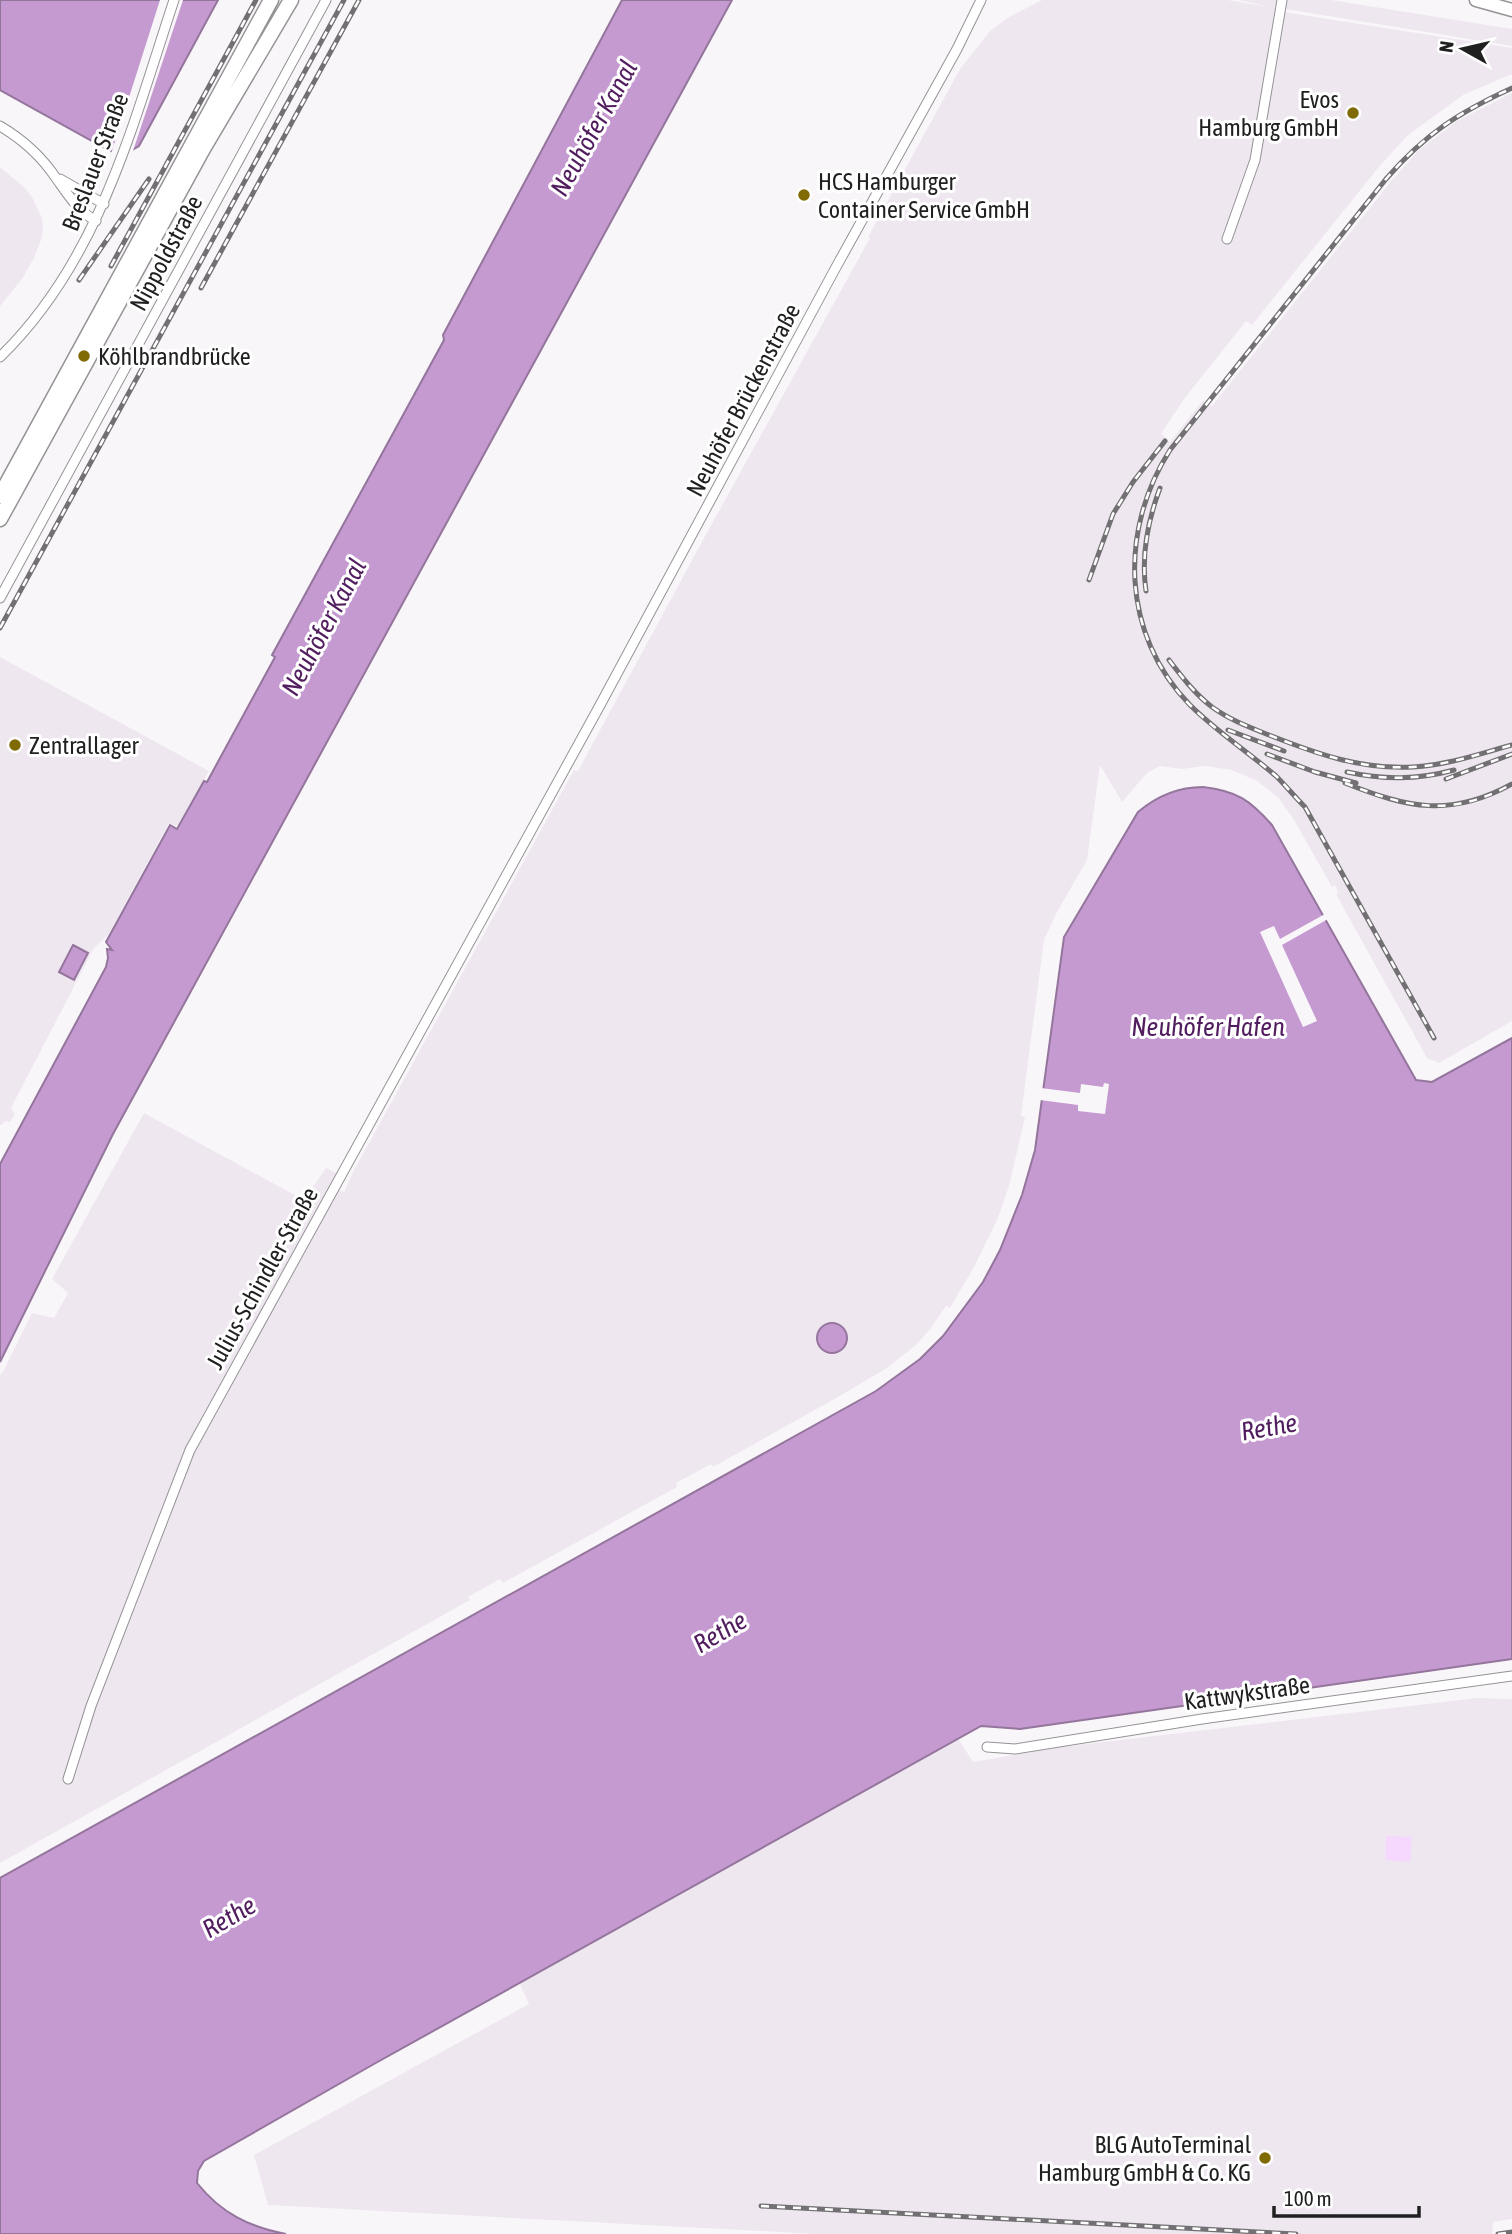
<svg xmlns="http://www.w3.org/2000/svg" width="1512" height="2234" font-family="'Asap Condensed',sans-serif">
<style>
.built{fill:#eee7f0}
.green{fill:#f6d8ff}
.water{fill:#c59ad1;stroke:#94759c;stroke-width:2}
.pier{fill:#f9f6f9}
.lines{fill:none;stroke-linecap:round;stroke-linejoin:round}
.minor-casing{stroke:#959396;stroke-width:11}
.secondary-casing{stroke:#959396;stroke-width:15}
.primary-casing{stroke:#959396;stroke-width:17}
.minor{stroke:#fff;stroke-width:9}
.secondary{stroke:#fff;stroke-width:12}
.primary{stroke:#fff;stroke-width:14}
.rail-casing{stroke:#727072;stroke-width:5}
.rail{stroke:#fff;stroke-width:2.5;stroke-dasharray:8;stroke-linecap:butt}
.poi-dot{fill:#806a03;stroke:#fff;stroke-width:2.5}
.labels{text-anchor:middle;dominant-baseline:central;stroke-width:6;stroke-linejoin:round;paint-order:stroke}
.poi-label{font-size:24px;fill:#212021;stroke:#fff;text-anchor:start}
.street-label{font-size:24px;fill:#212021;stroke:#fff}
.water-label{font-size:26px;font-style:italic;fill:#511d5f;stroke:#fff}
</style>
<rect width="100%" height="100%" fill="#f9f6f9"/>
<path class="built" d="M1042 0H1228L1269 7 1239 0H1331L1512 29V46L1273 7 1290 13 1512 48V74L1463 95 1407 136 1378 168 1252 325 1246 321 1184 399 1161 434 1170 442 1203 400 1212 406 1392 180 1419 150 1457 121 1512 93V1021L1439 1063 1427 1058 1343 907 1336 894 1338 892 1335 885 1332 887 1294 820 1278 797 1257 781 1232 770 1205 766 1182 769 1160 766 1147 773 1122 802 1100 765 1087 860 1057 912 1044 940 1021 1116 1025 1117 1009 1186 998 1218 974 1267 950 1308 946 1306 930 1329 916 1345 887 1368 838 1397 713 1467 711 1464 676 1483 677 1487 503 1583 500 1579 468 1597 470 1600 0 1863V1375L3 1372 32 1313 54 1318 68 1293 52 1279 144 1113 304 1200 326 1168 346 1178 339 1190 344 1192 352 1174 574 770 578 771 704 538 870 238 868 237 960 69 990 31 1009 17Z
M0 167 25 188 32 197 42 218 43 228 42 237 34 258 22 279 0 306Z
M0 657 209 771 179 824 175 826 169 823 108 935 94 948 11 1108 15 1114 10 1122 5 1121 2 1125H0Z
M1477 1698 1512 1699V2219L1493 2222 1492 2234H817L268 2205 254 2155 529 2004 518 1980 954 1732 973 1762 1061 1747Z"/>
<path class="green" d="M1386 1836 1412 1837 1410 1862 1385 1860Z"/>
<path class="water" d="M0 0H218L139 146 127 153 110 151 0 90Z
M622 0H732L113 1134 0 1362V1164L106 967 108 958 107 949 112 950 106 942 170 825 177 829 204 781 207 782 275 657 272 655 444 340 443 335Z
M1203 787C1237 791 1250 800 1272 825L1416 1080 1432 1082 1512 1038V1659L1020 1729 981 1726 374 2064 204 2161 198 2171 197 2183C221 2213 249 2227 286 2234H0V1878L876 1391 920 1359 943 1336 983 1282 1000 1250 1022 1195 1035 1150 1064 937 1138 812C1157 796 1178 787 1203 787Z
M73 945 88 953 74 980 59 972Z
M817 1338a15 15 0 1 1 30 0a15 15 0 1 1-30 0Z"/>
<path class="pier" d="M160 0H183L132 154 127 156 111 154Z
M1325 914 1328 919 1282 945 1317 1021 1303 1027 1260 932 1274 926 1280 939Z
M1104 1083 1109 1084 1105 1114 1078 1111V1105L1040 1100 1041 1088 1080 1093 1081 1084 1103 1087Z"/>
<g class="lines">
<g class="minor-casing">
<path id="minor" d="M0 126C22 139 42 157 56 178 69 196 77 210 96 221
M60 179 104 204
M1227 239 1255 160 1282 0
M0 357C99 261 132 127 174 0
M0 598 326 0
M987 1747 1015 1749 1202 1719 1512 1676
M68 1779 91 1706 190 1450 599 707 835 269 957 49 981 0"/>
</g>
<g class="secondary-casing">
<path id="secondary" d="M1476 0 1512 10"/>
</g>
<g class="primary-casing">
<path id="primary" d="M0 496 271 0
M0 519 203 149 291 0"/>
</g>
<use href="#minor" class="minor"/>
<use href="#secondary" class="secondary"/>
<use href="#primary" class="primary"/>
<g class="rail-casing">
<path id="rail" d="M111 266 256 0
M79 280 149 179
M201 288 359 0
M1089 580 1113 514 1133 482 1165 441
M1146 591C1141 557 1148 520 1160 488
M0 628 344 0
M1169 660C1182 677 1195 694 1212 707 1230 720 1249 727 1269 735 1317 754 1362 770 1413 767 1448 765 1479 754 1512 745
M1228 730 1284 751
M1267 754 1315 772 1356 783
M1347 772C1384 780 1417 780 1454 770
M1446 779 1512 754
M1345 783C1408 808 1450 818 1512 784
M1434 1038 1305 807C1295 797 1286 786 1276 776 1248 752 1216 731 1190 705 1121 634 1119 530 1170 450L1386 179C1425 134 1458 113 1512 88
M761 2206 1296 2234
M1498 2234 1512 2232"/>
</g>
<use href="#rail" class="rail"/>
</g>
<g class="poi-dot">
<circle cx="1353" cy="113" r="7"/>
<circle cx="804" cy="195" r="7"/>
<circle cx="84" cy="356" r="7"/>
<circle cx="15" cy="745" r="7"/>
<circle cx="1265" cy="2158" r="7"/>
</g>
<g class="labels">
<g class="poi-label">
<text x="1339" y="99" text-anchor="end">Evos<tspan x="1339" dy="28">Hamburg GmbH</tspan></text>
<text x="818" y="181">HCS Hamburger<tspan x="818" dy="28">Container Service GmbH</tspan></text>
<text x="98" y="356">Köhlbrandbrücke</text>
<text x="29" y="745">Zentrallager</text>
<text x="1251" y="2144" text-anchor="end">BLG AutoTerminal<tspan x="1251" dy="28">Hamburg GmbH &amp; Co. KG</tspan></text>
</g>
<g class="street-label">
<text transform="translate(95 162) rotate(-69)">Breslauer Straße</text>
<text transform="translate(166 253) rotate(-62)">Nippoldstraße</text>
<text transform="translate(743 400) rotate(-62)">Neuhöfer Brückenstraße</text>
<text transform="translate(262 1278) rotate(-61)">Julius-Schindler-Straße</text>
<text transform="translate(1247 1693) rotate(-8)">Kattwykstraße</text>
</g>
<g class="water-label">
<text transform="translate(594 128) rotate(-61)">Neuhöfer Kanal</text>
<text transform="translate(324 627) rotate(-62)">Neuhöfer Kanal</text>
<text x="1208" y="1027">Neuhöfer Hafen</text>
<text transform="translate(1269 1427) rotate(-10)">Rethe</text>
<text transform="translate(720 1632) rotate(-30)">Rethe</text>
<text transform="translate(229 1917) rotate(-30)">Rethe</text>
</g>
</g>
<g transform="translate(1463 49) rotate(278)" stroke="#ffffff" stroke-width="5" paint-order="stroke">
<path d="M0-5L12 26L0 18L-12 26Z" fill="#212021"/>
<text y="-10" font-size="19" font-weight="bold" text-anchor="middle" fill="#212021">N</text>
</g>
<path d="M1274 2206v10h145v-10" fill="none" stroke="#212021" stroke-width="3.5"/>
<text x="1284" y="2206" font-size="21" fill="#212021" stroke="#ffffff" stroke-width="5" paint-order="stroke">100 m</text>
</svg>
